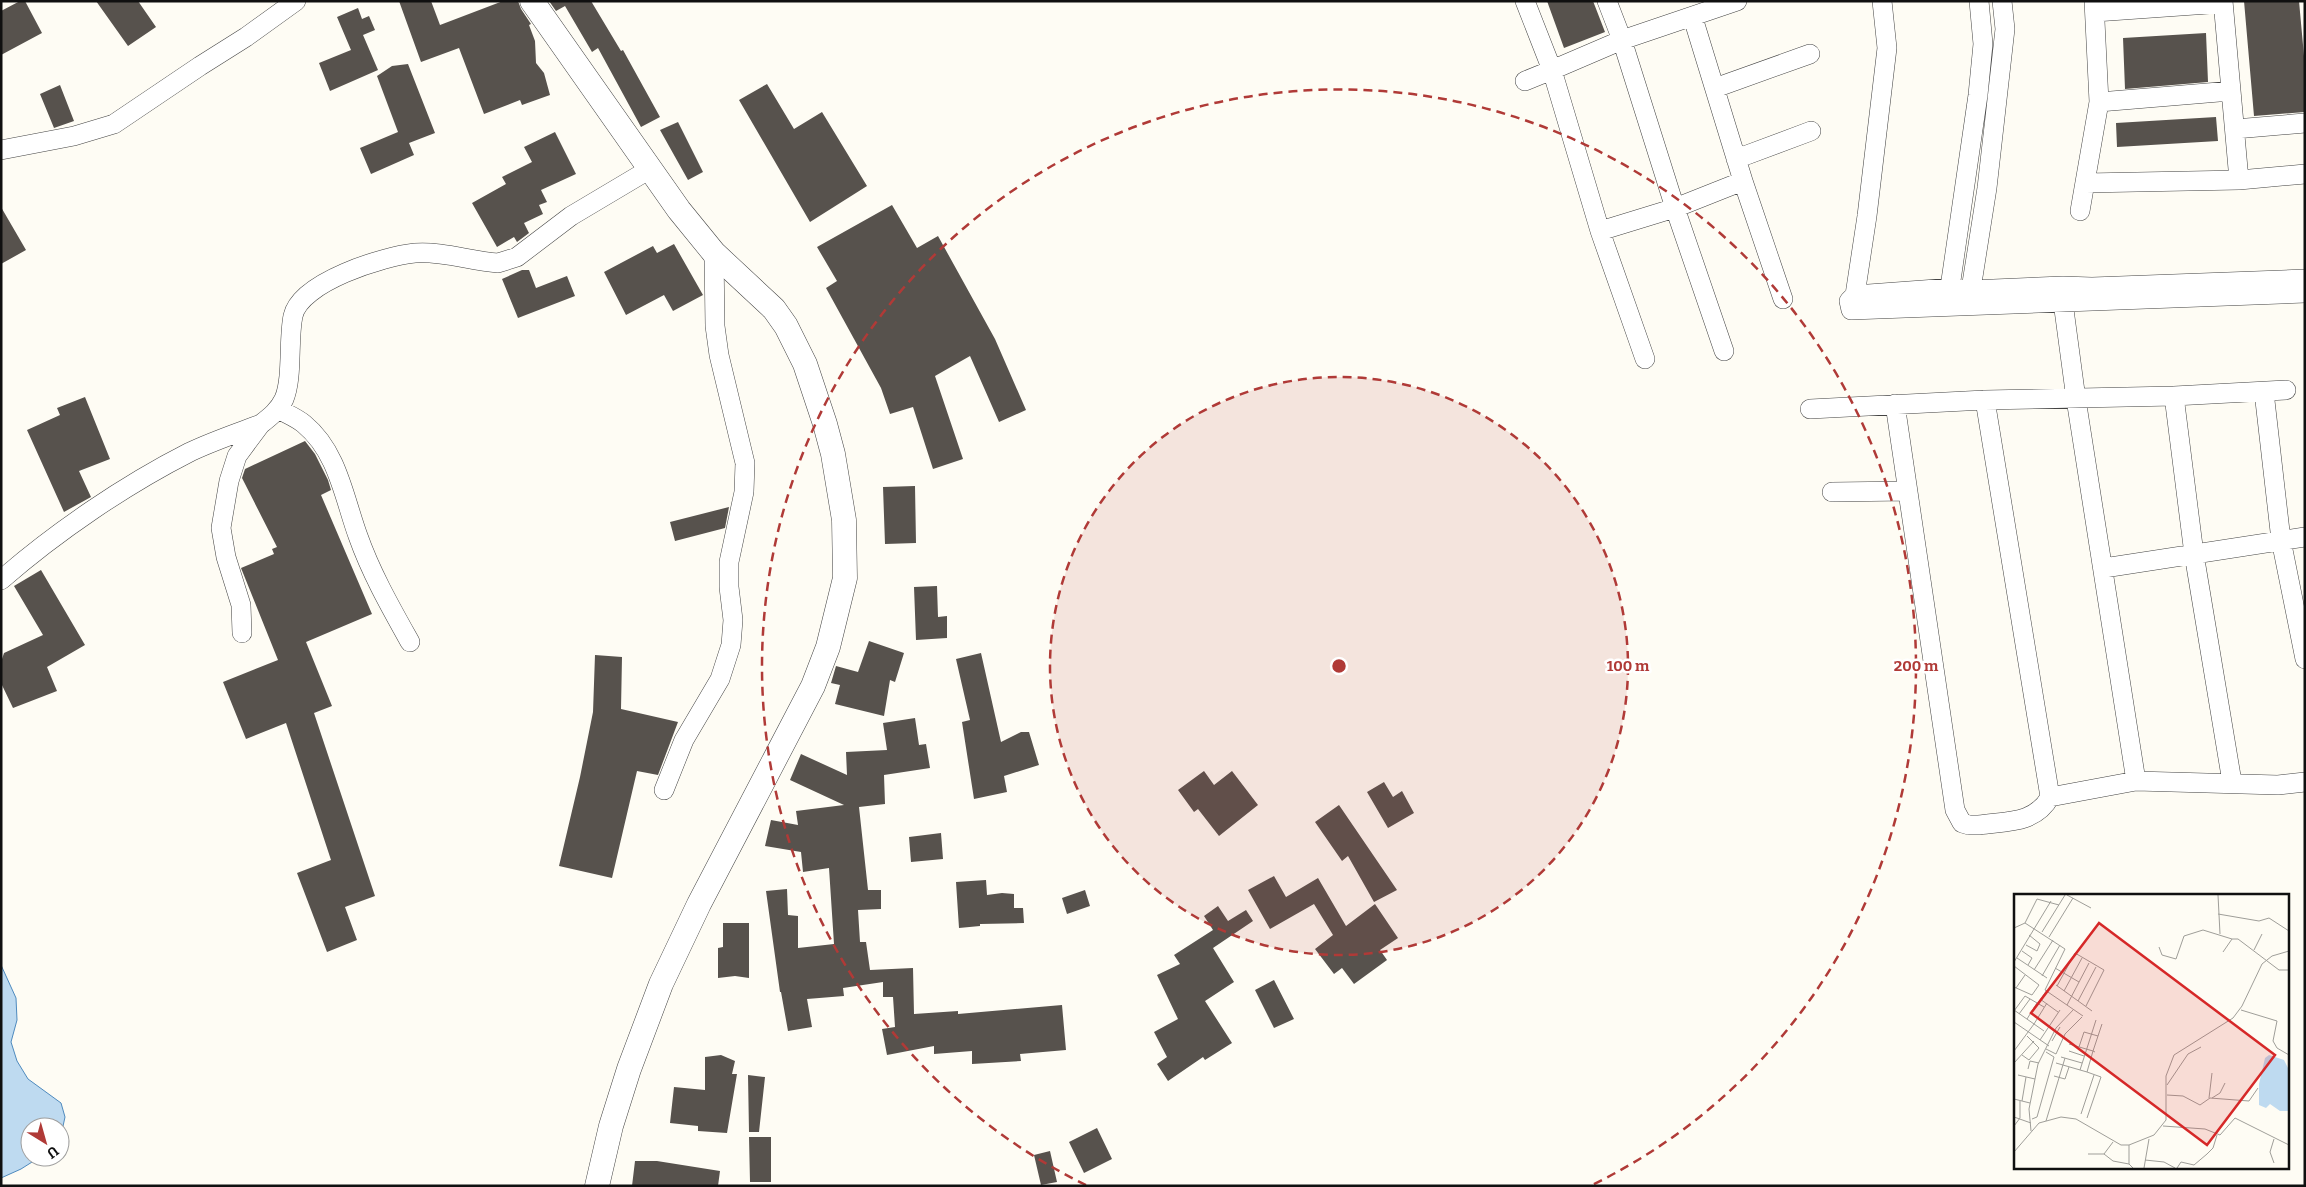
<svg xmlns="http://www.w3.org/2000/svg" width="2306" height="1187" font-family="Bitter,serif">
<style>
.water{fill:#bedaf0;stroke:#4e8abe}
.building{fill:#57524d}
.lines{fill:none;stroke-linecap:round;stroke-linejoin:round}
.minor-casing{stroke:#434343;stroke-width:20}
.tertiary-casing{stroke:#434343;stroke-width:25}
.minor{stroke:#fff;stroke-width:19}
.tertiary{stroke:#fff;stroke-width:24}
.ring{fill:none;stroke:#b03a37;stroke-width:2.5;stroke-dasharray:9 6}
.inset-road{fill:none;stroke:#9f9e99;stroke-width:1}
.view{fill:#d62828;fill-opacity:0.15;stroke:#d62828;stroke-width:2.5}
.inset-edge{fill:none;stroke:#101010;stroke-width:2.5}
.centre{fill:#b03a37;stroke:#fff;stroke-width:2.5}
.ring-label{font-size:15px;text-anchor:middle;font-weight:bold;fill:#b03a37;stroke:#fff;stroke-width:5;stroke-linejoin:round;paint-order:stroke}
</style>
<rect width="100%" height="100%" fill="#fefcf4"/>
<path class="water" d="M1 965 16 998 17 1020 11 1042 17 1061 28 1079 61 1103 65 1117 60 1140V1127H30V1157H40L21 1169 1 1178Z"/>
<path class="building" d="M20 1H25L42 33 1 55V11Z
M96 1H138L156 27 128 46Z
M399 1H431L440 25 503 1H518L521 9 531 24 529 25 535 41 536 63 544 73 550 95 522 105 520 100 484 114 459 48 421 62Z
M549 1H591L621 51 623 50 660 117 641 127 598 48 592 52 565 6 556 11Z
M1547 1H1593L1605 32 1564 48Z
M2244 1H2299L2305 67V112L2254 116Z
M358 8 362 19 369 16 375 30 363 35 378 70 330 91 319 63 351 50 337 17Z
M2206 33 2208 82 2125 89 2123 38Z
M408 64 435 133 409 143 414 155 371 174 360 148 398 132 377 76 392 66Z
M767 84 794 129 822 112 867 186 810 222 739 100Z
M60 85 74 121 54 128 40 94Z
M2216 117 2218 141 2117 147 2116 123Z
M678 122 703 172 688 180 660 130Z
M555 132 576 174 541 190 547 202 539 205 543 214 524 223 529 233 517 242 514 237 497 247 472 203 506 184 502 177 532 162 524 147Z
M892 205 917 248 938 236 995 339 1026 410 999 422 970 356 935 376 963 459 933 469 913 407 890 414 881 388 826 288 837 281 817 247Z
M1 207 26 250 1 264Z
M674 244 703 295 673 311 664 295 626 315 604 272 653 246 657 253Z
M522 270H529L536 288 567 276 575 296 518 318 502 279Z
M85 397 110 459 79 471 91 497 64 512 27 430 60 415 57 408Z
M305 441 315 454 328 480 331 490 321 495 372 614 306 642 332 706 314 713 375 896 345 907 357 940 327 952 297 873 331 860 286 723 246 739 223 682 278 660 241 568 274 554 272 549 277 547 242 478 245 469Z
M915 486 916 543 885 544 883 487Z
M729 507 725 528 675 541 670 522Z
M41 570 85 645 47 667 57 691 13 708 1 683V662L4 653 43 635 14 586Z
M937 586 938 617 947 616V638L916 640 914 587Z
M869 641 904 653 895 682 890 680 884 716 835 704 840 685 831 683 836 666 858 672Z
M981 653 1001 742 1021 732H1029L1039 765 1004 776 1007 792 974 799 962 722 970 720 956 659Z
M595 655 622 657 621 709 678 722 658 775 637 771 612 878 559 866 580 777 593 712Z
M915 718 919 745 926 744 930 768 884 775 885 804 859 807 868 890H881V909L858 910 860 942H866L870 970 913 968 914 1014 958 1011V1014L1062 1005 1066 1050 1020 1054 1021 1061 972 1064V1051L934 1054V1046L887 1055 882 1029 895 1027 893 997H883V982L843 988 844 996 807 999 812 1027 788 1031 781 992H780L766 891 787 889 788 915 798 916V948L834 944 829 868 803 872 801 852 765 846 771 820 798 825 796 811 844 805 790 780 801 754 847 775 846 752 887 750 883 723Z
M1204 771 1214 785 1232 771 1258 805 1219 836 1198 809 1194 812 1178 790Z
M1384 782 1393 797 1402 791 1414 813 1388 828 1367 792Z
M1339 805 1397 890 1374 902 1348 856 1342 861 1315 822Z
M941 833 943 859 911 862 909 837Z
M1274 876 1286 897 1318 878 1346 926 1375 904 1398 938 1380 950 1387 960 1354 984 1342 968 1334 974 1315 949 1333 935 1314 904 1270 929 1248 890Z
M986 880 987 895 1002 893 1014 894V908H1023L1024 923 980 924V926L959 928 956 882Z
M1085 890 1090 906 1067 914 1062 898Z
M1218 906 1228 921 1246 910 1253 921 1213 948 1234 982 1205 1001 1232 1043 1205 1060 1203 1057 1168 1081 1157 1064 1167 1057 1154 1032 1178 1019 1157 975 1180 964 1174 955 1213 930 1204 916Z
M723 923H749V978L735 976 718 978V948L723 947Z
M1274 980 1294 1019 1274 1028 1255 990Z
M721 1055 735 1061 732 1074H737L727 1133 698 1131V1126L670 1123 674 1087 705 1090V1057Z
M748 1075 765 1077 759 1132H749Z
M1097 1128 1112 1159 1084 1173 1069 1142Z
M749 1137H771V1182H750Z
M1050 1151 1057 1182 1041 1185 1034 1155Z
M635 1161H657L720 1171 718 1186H632Z"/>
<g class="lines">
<g class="minor-casing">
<path id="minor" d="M1525 1 1552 70 1525 81
M1607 1 1622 40 1675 208 1724 351
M2223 1 2239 180
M2095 12 2223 3
M1715 88 1810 54
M2099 102 2231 91
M2235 129 2305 123
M1 150 74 136 114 124 200 66 246 37 296 1
M1736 159 1811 131
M1743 181 1783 299
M2086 183 2239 180 2305 174
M2080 211 2099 102 2094 1
M1600 231 1675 208 1743 181 1693 18
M2305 279 2092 287 2063 286 1970 290 1950 288 1855 295 1849 301 1851 310 2305 293
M2063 291V302L2076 399 2136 781
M1855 295 1867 216 1887 48 1882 1
M1948 301 1978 95 1983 44 1979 1
M1969 302 1987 188 2005 29 2002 1
M1645 359 1600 231 1552 70 1622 40 1737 1
M2264 392 2281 540 2305 659
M2174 396 2194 554 2232 782
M1985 400 2050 797
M1895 404 1955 810 1962 823 1969 825H1979C2006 821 2035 824 2050 797L2136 781 2278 785 2305 782
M278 409C287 414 297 418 304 424 338 452 344 498 358 536 371 573 391 608 410 642
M1810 409 1985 400 2174 396 2286 390
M1832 492 1907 491
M2104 568 2305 537
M1 580C56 532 125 485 190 452 213 441 237 433 261 424 270 417 279 410 284 399 293 378 288 340 293 316 300 282 384 256 415 253 443 251 470 261 498 263L517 257 571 216 650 169
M242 633 241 605 226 557 221 528 229 481 237 456 260 425
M664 790 684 740 720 679 731 645 733 620 729 587V562L744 492 745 463 719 355 715 326 714 253"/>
</g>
<g class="tertiary-casing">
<path id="tertiary" d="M532 1 679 210 714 253 774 309 786 326 805 364 825 424 833 454 844 520 845 578 828 647 813 686 699 904 661 984 629 1069 611 1126 597 1186"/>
</g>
<use href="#minor" class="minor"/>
<use href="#tertiary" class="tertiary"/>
</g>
<circle cx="1339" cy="666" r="289" fill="#b03a37" fill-opacity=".12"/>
<g class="ring">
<circle cx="1339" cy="666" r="289"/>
<path d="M1086 1185A577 577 0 1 1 1592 1185"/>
</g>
<g transform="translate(2014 894)">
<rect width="275" height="275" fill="#fefcf4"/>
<path d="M255 161 270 166 275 176V217H266L256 210 252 214 245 211V190L251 164Z" fill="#bedaf0"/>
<path class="inset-road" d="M53 1 77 14M204 1 206 40M204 20 245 27 255 24 275 37M11 29 51 55 31 96M0 34 11 29 23 5 45 11M28 38 51 1M35 43 59 4M12 51 23 57 26 50 15 41M145 53 148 61 162 65 170 42 189 36 218 45M240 56 248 40M8 57 18 64 14 71M209 58 218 45H224L265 76H275M3 64 33 84M0 68 37 7M0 72 25 91 18 101 0 93M41 74 65 88M20 76 39 46M28 82 46 51M42 91 78 117M43 92 61 59 90 76 72 112M2 94 11 81M31 96 69 122M50 97 68 64M11 102 30 113M26 105 44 118M64 107 82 73M24 109 33 96M53 111 75 69M0 116 30 137M227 116 263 127 259 147 263 154 275 161M0 117 11 102M5 120 16 105M13 125 23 109M0 128 35 152M20 130 33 109M26 146 46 116M38 147 46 133M55 150 79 157 88 130M65 153 70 138 84 142M32 155 42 160 51 140 68 123M0 157 20 130M55 157 70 162M8 161 15 166 25 154 13 142M47 163 68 169M0 169 20 147M42 169 73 178 79 157 81 158M14 175 16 167 25 169M66 176 82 126M73 178 87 183 73 224M4 181 21 185M40 182 51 185 55 173M153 191 174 160 187 153M153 201 169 202 186 211 196 204 235 207 244 194M195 204 198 179M198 204 206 199 211 189M0 205 16 209M8 207 12 183M67 220 80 181M0 223 17 229M18 225 23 223 40 163 32 158M32 227 51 164M0 232 6 224V207M149 232 191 235 206 241 221 224 275 251M17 237 15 215 24 170 42 134 60 115M115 251V270L119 274M0 258 25 229 47 223 62 225 107 251H115L140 241 152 226V182L160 161 219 124 228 112 248 70 258 62 275 57M74 260H90L99 248M90 260 99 267 115 270M131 266 150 268 161 274M260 269 256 258 260 245M130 274 135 245M163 274 167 268 180 271 193 260 199 254 203 241"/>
<path class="view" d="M85 29 261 161 193 251 17 119Z"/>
<rect width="275" height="275" class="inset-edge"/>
</g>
<circle cx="1339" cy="666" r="8" class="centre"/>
<g class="ring-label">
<text x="1628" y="671">100 m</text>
<text x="1916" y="671">200 m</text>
</g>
<rect width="2306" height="1187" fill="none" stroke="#101010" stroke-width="5"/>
<g transform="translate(45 1142) rotate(143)"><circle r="24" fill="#ffffff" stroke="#9f9f9f"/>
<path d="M0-4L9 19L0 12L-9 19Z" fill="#b03a37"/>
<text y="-8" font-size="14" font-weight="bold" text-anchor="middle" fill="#101010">U</text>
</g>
</svg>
